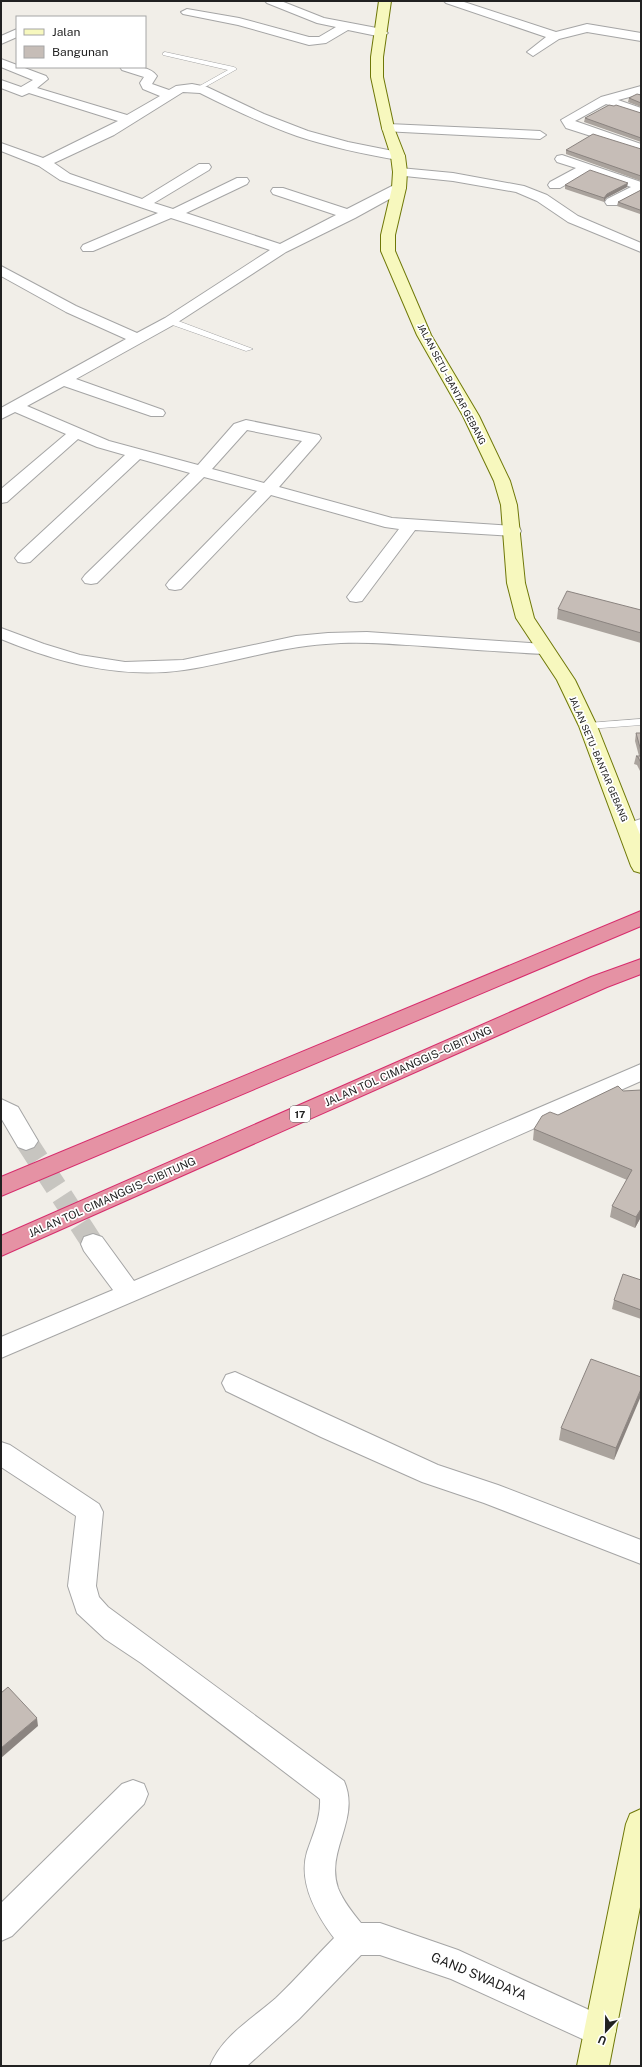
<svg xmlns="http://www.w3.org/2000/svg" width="642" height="2067" font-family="'Public Sans',sans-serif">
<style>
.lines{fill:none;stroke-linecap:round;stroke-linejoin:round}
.street-tunnel{stroke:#c7c5c0;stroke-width:22;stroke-dasharray:22 11;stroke-linecap:butt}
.lane-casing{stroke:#a5a5a5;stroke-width:1}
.street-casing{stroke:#a5a5a5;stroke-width:2}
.secondary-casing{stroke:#6f7808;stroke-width:2}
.highway-casing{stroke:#d72c6c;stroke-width:2}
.lane{fill:#fff;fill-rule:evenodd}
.street{fill:#fff;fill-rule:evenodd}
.secondary{fill:#f7f8be;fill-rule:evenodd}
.highway{fill:#e592a4;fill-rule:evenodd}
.wall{fill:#aaa39d}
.shaded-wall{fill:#8b8480}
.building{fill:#c6bdb7;stroke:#8b8480}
.labels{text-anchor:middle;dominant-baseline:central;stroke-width:3.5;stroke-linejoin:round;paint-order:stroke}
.far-street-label{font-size:9px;fill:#212121;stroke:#fff}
.shield{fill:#fff;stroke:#646464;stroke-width:1}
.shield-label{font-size:10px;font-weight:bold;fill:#212121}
.street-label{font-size:11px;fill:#212121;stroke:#fff}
.near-street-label{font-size:13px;fill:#212121;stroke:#fff}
</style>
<rect width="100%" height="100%" fill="#f1eee8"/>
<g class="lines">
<path class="street-tunnel" d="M26 1141 93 1244"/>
<g class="lane-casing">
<path id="lane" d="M165 52 234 67 237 69 198 91 195 89 196 88 228 70 163 55V53Z
M167 319H173L253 349 246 351 167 323Z
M641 719V725L588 729 583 726 588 723Z"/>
</g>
<g class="street-casing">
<path id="street" d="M265 1H281L324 18 382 29 388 33 382 37 348 30 326 43 309 45 238 25 183 14 181 12 187 9 239 18 309 37H319L336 27 317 23 267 3Z
M444 1H461L556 32 587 24 641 33V41L587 32 559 39 533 56 527 52 546 37 446 3Z
M17 29V37L1 44V36Z
M1 59 17 65V67H22L46 76 48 79 37 88 127 115 160 96 143 89 140 83 144 77 122 70 120 67C132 67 149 65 157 76L152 84 169 90 176 86 192 84 207 87 264 114 308 131 348 142 403 153 405 156 398 160C364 154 330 147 297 136 263 124 232 109 200 93L183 92 114 135 54 163 70 174 142 199 199 164H209L211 167 209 170 154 203 173 209 237 178H247L249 181 247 184 186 213 280 244 336 215 273 194 271 191 273 188H283L347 209 394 185 399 184 406 188 404 191 355 218 286 252 175 324 76 379 163 410 165 413 163 416H151L64 386 27 406 109 441 198 465 234 424 246 420 319 435 321 438 319 441 279 487 392 518 513 526 519 527 521 531 519 535 513 536 415 530 362 601 356 602 350 601 347 597 399 529 385 527 271 495 181 589 175 590 169 589 166 585 169 581 257 491 204 477 97 583 91 584 85 583 82 579 85 575 190 473 140 459 30 562 24 563 18 562 15 558 18 554 125 455 97 447 78 439 7 502 1 503V489L66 434 15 412 1 419V408L126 339 66 312 1 276V266L76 306 137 333 165 318 270 250 171 218 93 251H83L81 248 83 245 158 213 60 180 39 166 1 151V143L43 158 118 121 29 93 22 96 1 88V80L21 87 33 80 1 67ZM247 430 302 441 264 483 212 469Z
M641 86V94L618 100 641 108V116L606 104 575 121 641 144V152L566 128 561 120 601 97Z
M388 124 540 131 546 135 540 139 383 131 382 128Z
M562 155 641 182V192L617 205H607L605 202 607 199 631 187 588 172 560 188H550L548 185 550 182 576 168 557 162 555 159 557 156Z
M400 168 453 173 524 186 547 195 578 216 641 243V252L568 222 537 201 516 192 453 181 395 175 393 172 395 169Z
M1 628 44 644 80 655 125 662 183 660 296 636 328 633 367 632 544 644 550 645 553 649 550 653 544 654C504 652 463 649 423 646 391 644 359 641 326 644 278 647 232 663 184 670 120 679 59 663 1 639Z
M641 819V835L630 841 623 839 620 834C625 826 632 821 641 819Z
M641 1064V1081L431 1174 1 1358V1337L113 1290 84 1251 81 1244 84 1237 93 1234 102 1237 134 1281Z
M1 1099 18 1107 38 1141 34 1147 26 1150 18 1147 1 1118Z
M235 1372 438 1465 498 1485 641 1540V1564L484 1503 422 1482 321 1437 226 1391 222 1383 226 1375Z
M1 1442 10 1445 99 1504 103 1512 96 1586 99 1597 108 1607 344 1781C361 1820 325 1850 338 1888 343 1901 353 1913 361 1923H380L458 1950 611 2020 616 2031 611 2042 600 2047 451 1979 380 1955H361L299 2019 247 2066H210C222 2036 252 2019 276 1998 296 1979 314 1958 334 1938 316 1914 298 1882 307 1852 313 1834 321 1818 320 1799L141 1663 105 1639 77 1613 68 1586 76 1516 1 1467Z
M133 1780 144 1784 148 1794 144 1804 12 1936 1 1941V1903L122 1784Z"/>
</g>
<g class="secondary-casing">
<path id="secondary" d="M379 1H391L383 57V77L394 128 405 156 407 172 406 188 395 235V251L431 335 479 416 510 481 517 505 525 583 534 618 575 680 597 726 641 837V873L634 871 631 866 579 726 557 680 516 618 507 583 501 505 494 481 463 416 417 335 381 251V235L392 188 393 172 391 156 382 128 371 77V57Z
M641 1809V1902L609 2066H577L626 1824 630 1814Z"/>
</g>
<g class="highway-casing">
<path id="highway" d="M641 911V926L1 1196V1177Z
M641 959V974L607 987 1 1256V1236L591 977Z"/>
</g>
<use href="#lane" class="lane"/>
<use href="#street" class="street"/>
<use href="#secondary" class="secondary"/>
<use href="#highway" class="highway"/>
</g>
<path class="wall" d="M641 95V107L628 102 629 98Z
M614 106 641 113V142L584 122 585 118Z
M641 149V181L566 154V150Z
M565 185 627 187 606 198 604 202 565 189Z
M641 190V214H640L617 206 618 202Z
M558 609 641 610V643L557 619Z
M636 733H641V773L637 765 634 764 636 756H639L635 741Z
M618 1086 641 1217 635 1228 610 1217 612 1206 627 1180 533 1140 534 1129 558 1115Z
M641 1280V1319L612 1309 614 1300Z
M641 1377 614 1460 559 1440 561 1428Z"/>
<path class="shaded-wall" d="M628 183 627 187 606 198 604 202V198L607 194Z
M641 1209V1217L635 1228 636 1217Z
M641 1389V1396L614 1460 616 1448Z
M37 1718 38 1726 1 1758V1748Z"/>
<path class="building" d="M637 94 641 95V103L629 98Z
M609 105 614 106 616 105 641 113V138L585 118Z
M593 134 641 149V176L566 150Z
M590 170 628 183 607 194 604 198 565 185Z
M641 190V210H640L618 202Z
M567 591 641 610V633L558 609Z
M636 733H641V751Z
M636 756H641V763L638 757Z
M618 1086 623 1091 641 1090V1209L636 1217 612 1206 632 1170 534 1129 542 1116 550 1112 558 1115Z
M623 1274 641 1280V1310L614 1300Z
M591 1359 641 1377V1389L616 1448 561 1428Z
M8 1687 37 1718 1 1748V1693Z"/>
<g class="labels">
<g class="far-street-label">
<text transform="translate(452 384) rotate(62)">JALAN SETU - BANTAR GEBANG</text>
<text transform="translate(599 759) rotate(67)">JALAN SETU - BANTAR GEBANG</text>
</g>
<rect class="shield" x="290" y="1106" width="20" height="16" rx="3"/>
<g class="shield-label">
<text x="300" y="1114">17</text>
</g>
<g class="street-label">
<text transform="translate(408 1066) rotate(-24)">JALAN TOL CIMANGGIS–CIBITUNG</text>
<text transform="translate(112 1197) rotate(-24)">JALAN TOL CIMANGGIS–CIBITUNG</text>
</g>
<g class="near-street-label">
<text transform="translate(479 1976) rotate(23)">GAND SWADAYA</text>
</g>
</g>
<rect width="642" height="2067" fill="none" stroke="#212121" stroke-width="4"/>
<rect x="16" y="16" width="130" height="52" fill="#ffffff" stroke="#a6a6a6"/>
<rect x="24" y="29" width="20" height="6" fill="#f7f8be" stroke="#a6a6a6"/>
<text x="52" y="36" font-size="12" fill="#212121">Jalan</text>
<rect x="24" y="46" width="20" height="12" fill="#c6bdb7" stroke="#a6a6a6"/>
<text x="52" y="56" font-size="12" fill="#212121">Bangunan</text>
<g transform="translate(606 2031) rotate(202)" stroke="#ffffff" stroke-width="3" paint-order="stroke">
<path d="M0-3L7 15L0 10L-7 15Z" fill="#212121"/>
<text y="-6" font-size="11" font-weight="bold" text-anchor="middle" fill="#212121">U</text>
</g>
</svg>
